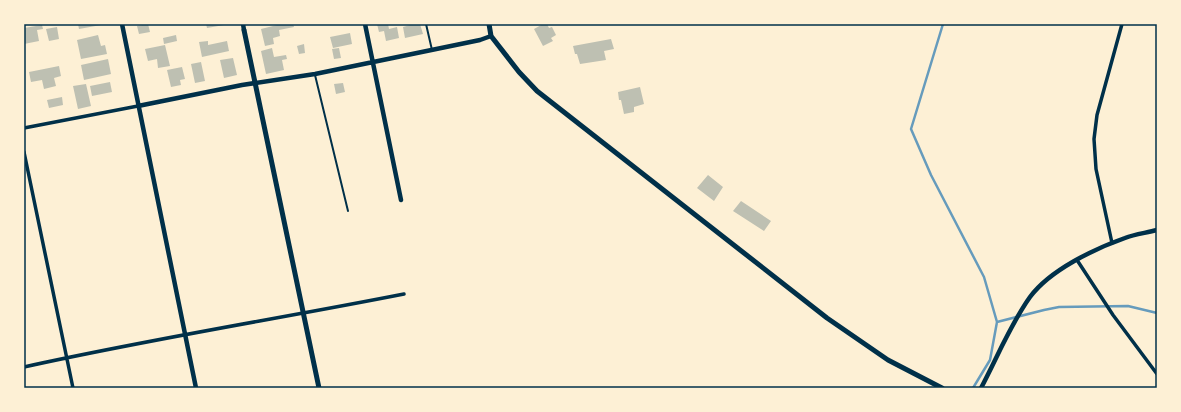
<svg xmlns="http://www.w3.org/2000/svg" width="1181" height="412" font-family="'Asap Condensed',sans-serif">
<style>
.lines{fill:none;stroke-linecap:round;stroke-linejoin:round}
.stream{stroke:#669bbc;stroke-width:2.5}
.building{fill:#bec0b2}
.service{stroke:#003049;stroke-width:2}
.minor{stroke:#003049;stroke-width:3.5}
.tertiary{stroke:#003049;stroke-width:4.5}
.secondary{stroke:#003049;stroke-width:5}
.neatline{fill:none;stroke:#003049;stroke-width:1.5}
</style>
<rect width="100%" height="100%" fill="#fdf0d5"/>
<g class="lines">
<path class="stream" d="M943 24 911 129 931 175 984 277 997 322 990 360 973 388
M997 322 1044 310 1059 307 1128 306 1157 313"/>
</g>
<path class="building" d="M78 24H101V25L79 29Z
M148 24 150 32 139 34 137 26Z
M206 24H224V25L207 28Z
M281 24H293L294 27 279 30 280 36 273 38 274 44 265 46 261 29Z
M377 24H388L389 29 397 27 399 38 386 41 384 31 379 32Z
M414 24H420L423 34 405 38 403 27Z
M543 24H547L549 28 552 27 556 35 551 38 553 41 543 46 534 29Z
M42 25 43 29 37 30 39 41 24 44V28Z
M57 27 59 39 49 41 46 29Z
M350 33 352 44 333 48 330 37Z
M98 35 101 46 105 45 107 54 81 59 77 40Z
M176 35 177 41 164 44 163 38Z
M611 39 614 49 604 51 606 60 580 64 577 54H575L573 46Z
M208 41V45L227 41 229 51 202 57 199 42Z
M304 44 305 53 299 54 297 46Z
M165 45 170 66 158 68 157 59 148 61 145 49Z
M272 48 274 57 286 55 287 59 282 60 284 70 266 74 261 51Z
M339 48 341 58 334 59 332 49Z
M233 58 237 75 224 78 220 60Z
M108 59 111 74 84 80 81 65Z
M201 62 205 81 195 83 191 64Z
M59 66 61 76 54 78 56 86 44 89 42 80 31 82 29 72Z
M182 67 185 79 180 80 181 85 171 87 167 70Z
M110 82 112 92 92 96 90 86Z
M343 83 345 92 336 94 334 84Z
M86 84 91 106 78 109 73 86Z
M640 87 644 104 634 107V112L624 114 621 100H619L618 92Z
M62 97 63 105 49 108 47 100Z
M708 175 723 187 714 201 697 188Z
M741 201 771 221 764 231 733 211Z"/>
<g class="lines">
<path class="service" d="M426 24 432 50
M315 75 348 211"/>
<path class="minor" d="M24 128 138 106
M24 152 73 388
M1112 243 1096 169 1094 139 1097 115 1122 24
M1077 260 1113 315 1157 374
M24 367C150 339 277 319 404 294"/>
<path class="tertiary" d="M122 24 196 388
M243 24 244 30
M365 24 401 200
M138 106 242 85 315 74 480 40 491 36
M981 388C997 358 1010 325 1030 297 1050 270 1094 249 1125 238 1135 234 1146 233 1157 230"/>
<path class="secondary" d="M489 24 491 36 519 72 537 91 827 318 888 360 942 388
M244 30 319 388"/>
</g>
<rect width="1181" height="412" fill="none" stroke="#fdf0d5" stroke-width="50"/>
<rect x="25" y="25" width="1131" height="362" class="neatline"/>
</svg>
